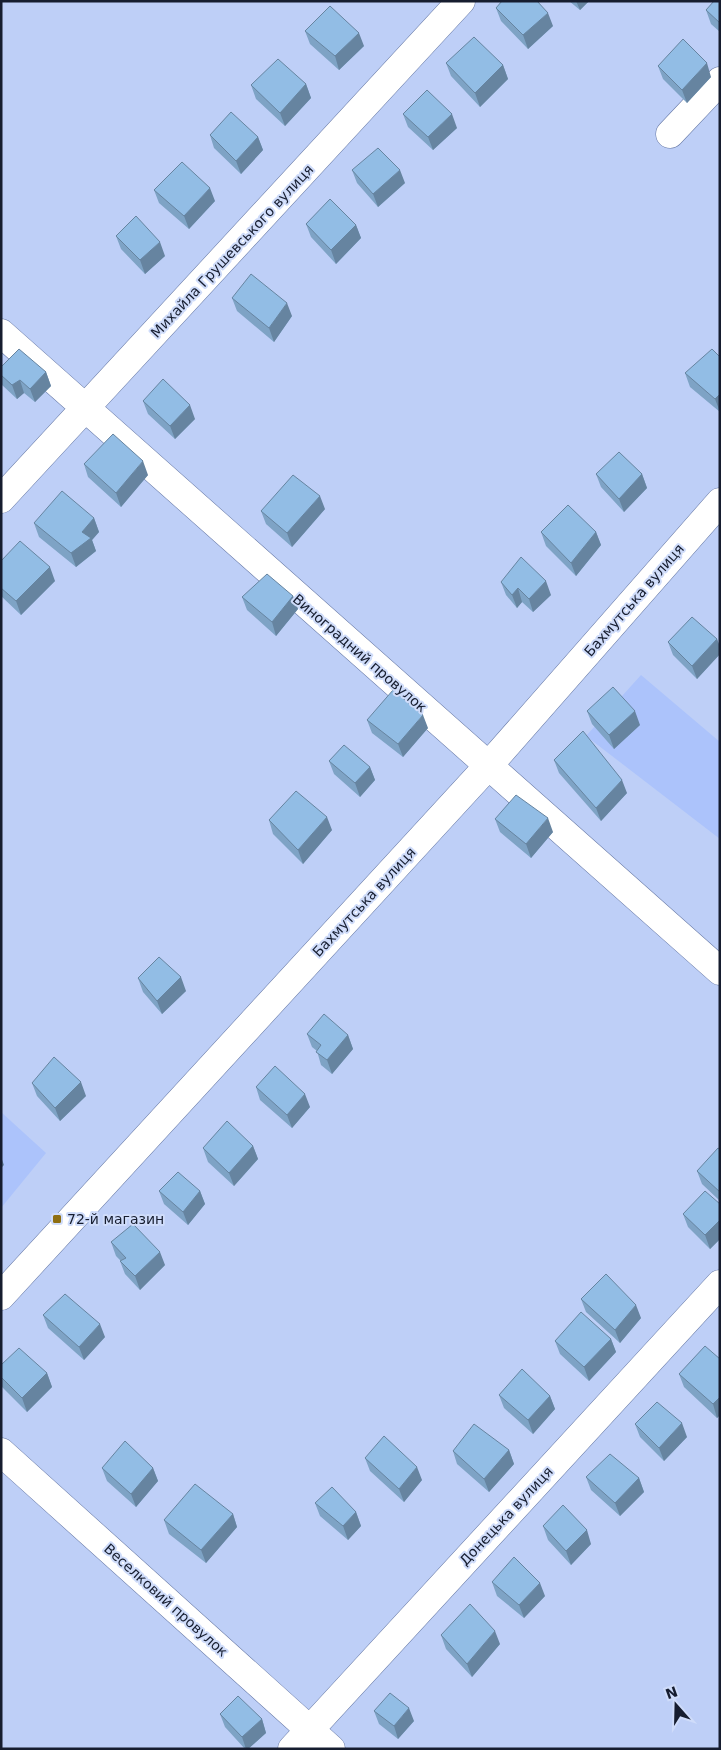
<svg xmlns="http://www.w3.org/2000/svg" width="721" height="1750" font-family="'DejaVu Sans',sans-serif">
<style>
.built{fill:#acc3fb}
.lines{fill:none;stroke-linecap:round;stroke-linejoin:round}
.minor-casing{stroke:#6678a5;stroke-width:29}
.minor{stroke:#fff;stroke-width:28}
.wall{fill:#7ea3c5}
.shaded-wall{fill:#6684a0}
.building{fill:#92bde5;stroke:#6684a0}
.poi-dot{fill:#8e6e11;stroke:#cfdcfa;stroke-width:2}
.labels{text-anchor:middle;dominant-baseline:central;stroke-width:4;stroke-linejoin:round;paint-order:stroke}
.street-label{font-size:14px;fill:#161d2f;stroke:#cfdcfa}
.poi-label{font-size:14px;fill:#161d2f;stroke:#cfdcfa;text-anchor:start}
</style>
<rect width="100%" height="100%" fill="#becff7"/>
<path class="built" d="M641 675 720 742V839L586 736Z
M1 1112 46 1153 1 1208Z"/>
<g class="lines">
<g class="minor-casing">
<path id="minor" d="M670 134 720 81
M1 333 720 971
M1 499 461 1
M1 1296 489 765 720 502
M1 1452 331 1749
M292 1749 720 1284"/>
</g>
<use href="#minor" class="minor"/>
</g>
<path class="wall" d="M569 1H589L580 10Z
M720 1V32L711 24 706 10Z
M496 8 553 26 528 49 501 21Z
M305 31 364 46 339 70 310 44Z
M446 63 503 65 508 79 480 107 451 76Z
M658 66 711 77 687 103 663 79Z
M306 84 311 98 285 126 256 99 251 85Z
M403 114 457 128 433 150 408 127Z
M210 135 258 137 263 150 241 174 214 148Z
M352 170 405 183 378 207 357 183Z
M154 190 215 201 189 229 159 203Z
M306 224 356 225 361 238 336 264 311 237Z
M116 236 165 256 145 274 121 249Z
M232 298 292 316 274 342 237 311Z
M720 357V412L690 387 685 373Z
M1 367 46 372 51 386 35 402 24 393 17 399 2 385 1 382Z
M143 401 195 419 175 439 148 414Z
M84 464 148 475 121 507 88 477Z
M596 474H642L647 488 624 512 601 487Z
M325 509 292 547 266 524 261 511Z
M94 518 99 532 92 540 96 551 76 567 39 537 34 523Z
M541 532H596L601 545 576 576 546 546Z
M1 561 55 581 21 615 1 596Z
M501 582 551 595 533 612 522 602 517 608 506 595Z
M293 596 298 609 276 636 247 610 242 597Z
M717 639 720 647V654L697 679 673 655 668 642Z
M587 711 640 725 614 749 592 724Z
M367 720 428 728 403 757 372 733Z
M554 760 627 793 601 821 559 773Z
M329 761 370 767 375 780 360 797 334 774Z
M495 819 553 832 531 858 500 832Z
M269 820 332 830 303 864 273 834Z
M138 978 186 991 162 1014 143 992Z
M307 1034 348 1035 353 1049 332 1074 321 1065 317 1051 312 1047Z
M32 1083 86 1096 60 1121 37 1096Z
M256 1087 310 1107 292 1128 260 1100Z
M253 1146 258 1159 234 1186 208 1162 203 1148Z
M720 1149V1201L702 1184 697 1171Z
M159 1191H200L205 1204 188 1225 164 1204Z
M720 1204V1239L710 1249 688 1227 683 1214Z
M111 1242 165 1265 140 1290 125 1274 120 1261H121L116 1256Z
M581 1299 641 1318 620 1343 586 1312Z
M43 1315 105 1337 84 1360 48 1328Z
M611 1339 616 1352 589 1381 560 1354 555 1341Z
M720 1359V1415L717 1418 684 1387 679 1374Z
M1 1365 47 1373 52 1387 27 1412 1 1386Z
M499 1395 550 1396 555 1409 533 1434 504 1408Z
M635 1424 687 1437 664 1461 640 1437Z
M509 1450 514 1464 489 1492 457 1464 453 1451Z
M365 1458 422 1480 404 1502 370 1471Z
M102 1468H153L158 1481 136 1507 107 1481Z
M586 1477 639 1478 644 1492 620 1516 591 1490Z
M315 1503 356 1512 361 1526 348 1540 320 1516Z
M233 1514 237 1527 206 1563 169 1534 164 1520Z
M543 1526 591 1544 571 1565 548 1540Z
M492 1582 545 1596 524 1618 497 1596Z
M441 1635 500 1644 472 1677 446 1649Z
M374 1711 414 1721 398 1739 379 1724Z
M220 1714 262 1719 266 1733 248 1749H245L225 1727Z"/>
<path class="shaded-wall" d="M576 1H589L580 10Z
M548 13 553 26 528 49 523 35Z
M359 33 364 46 339 70 335 56Z
M707 63 711 77 687 103 682 90Z
M503 65 508 79 480 107 475 93Z
M306 84 311 98 285 126 280 113Z
M452 114 457 128 433 150 428 137Z
M258 137 263 150 241 174 236 161Z
M400 170 405 183 378 207 373 194Z
M210 188 215 201 189 229 184 216Z
M356 225 361 238 336 264 331 250Z
M160 242 165 256 145 274 140 260Z
M287 303 292 316 274 342 269 328Z
M46 372 51 386 35 402 30 389Z
M20 380 24 393 17 399 12 385Z
M720 394V412L715 399Z
M190 405 195 419 175 439 170 426Z
M143 461 148 475 121 507 116 493Z
M642 474 647 488 624 512 619 499Z
M320 496 325 509 292 547 287 533Z
M94 518 99 532 92 540 96 551 76 567 71 553 82 532Z
M596 532 601 545 576 576 571 563Z
M50 567 55 581 21 615 16 601Z
M546 581 551 595 533 612 529 599Z
M518 588 522 602 517 608 512 595Z
M293 596 298 609 276 636 272 622Z
M717 639 720 647V654L697 679 692 666Z
M635 711 640 725 614 749 609 735Z
M423 715 428 728 403 757 398 744Z
M370 767 375 780 360 797 355 783Z
M622 780 627 793 601 821 596 808Z
M327 817 332 830 303 864 298 850Z
M548 818 553 832 531 858 526 844Z
M181 977 186 991 162 1014 157 1001Z
M348 1035 353 1049 332 1074 327 1060Z
M81 1082 86 1096 60 1121 55 1108Z
M305 1094 310 1107 292 1128 287 1115Z
M253 1146 258 1159 234 1186 229 1173Z
M1 1157 4 1165 1 1168Z
M200 1191 205 1204 188 1225 183 1212Z
M720 1220V1239L710 1249 705 1235Z
M160 1252 165 1265 140 1290 135 1276Z
M636 1305 641 1318 620 1343 615 1330Z
M100 1324 105 1337 84 1360 79 1347Z
M611 1339 616 1352 589 1381 584 1367Z
M47 1373 52 1387 27 1412 22 1398Z
M550 1396 555 1409 533 1434 528 1420Z
M720 1397V1415L717 1418 713 1404Z
M682 1423 687 1437 664 1461 659 1448Z
M509 1450 514 1464 489 1492 484 1479Z
M417 1467 422 1480 404 1502 399 1489Z
M153 1468 158 1481 136 1507 131 1494Z
M639 1478 644 1492 620 1516 615 1503Z
M356 1512 361 1526 348 1540 343 1526Z
M233 1514 237 1527 206 1563 201 1550Z
M587 1530 591 1544 571 1565 566 1551Z
M540 1583 545 1596 524 1618 519 1605Z
M495 1631 500 1644 472 1677 467 1664Z
M409 1708 414 1721 398 1739 394 1726Z
M262 1719 266 1733 248 1749H246L242 1737Z"/>
<path class="building" d="M502 1H537L548 13 523 35 496 8Z
M714 1H720V23L706 10Z
M330 6 359 33 335 56 305 31Z
M474 37 503 65 475 93 446 63Z
M683 39 707 63 682 90 658 66Z
M278 59 306 84 280 113 251 85Z
M427 90 452 114 428 137 403 114Z
M231 112 258 137 236 161 210 135Z
M378 148 400 170 373 194 352 170Z
M182 162 210 188 184 216 154 190Z
M330 199 356 225 331 250 306 224Z
M136 216 160 242 140 260 116 236Z
M251 274 287 303 269 328 232 298Z
M19 349 46 372 30 389 20 380 12 385 1 375V367Z
M712 349 720 357V394L715 399 685 373Z
M163 379 190 405 170 426 143 401Z
M113 434 143 461 116 493 84 464Z
M619 452 642 474 619 499 596 474Z
M293 475 320 496 287 533 261 511Z
M62 491 94 518 82 532 91 538 71 553 34 523Z
M568 505 596 532 571 563 541 532Z
M20 541 50 567 16 601 1 588V561Z
M521 557 546 581 529 599 518 588 512 595 501 582Z
M267 574 293 596 272 622 242 597Z
M692 617 717 639 692 666 668 642Z
M613 687 635 711 609 735 587 711Z
M393 690 423 715 398 744 367 720Z
M583 731 622 780 596 808 554 760Z
M344 745 370 767 355 783 329 761Z
M296 791 327 817 298 850 269 820Z
M516 795 548 818 526 844 495 819Z
M159 957 181 977 157 1001 138 978Z
M324 1014 348 1035 327 1060 316 1052 321 1045 307 1034Z
M54 1057 81 1082 55 1108 32 1083Z
M275 1066 305 1094 287 1115 256 1087Z
M227 1121 253 1146 229 1173 203 1148Z
M718 1148 720 1149V1192L697 1171Z
M178 1172 200 1191 183 1212 159 1191Z
M705 1191 720 1204V1220L705 1235 683 1214Z
M133 1224 160 1252 135 1276 120 1261 126 1258 111 1242Z
M606 1274 636 1305 615 1330 581 1299Z
M65 1294 100 1324 79 1347 43 1315Z
M581 1312 611 1339 584 1367 555 1341Z
M705 1346 720 1359V1397L713 1404 679 1374Z
M19 1348 47 1373 22 1398 1 1377V1365Z
M522 1369 550 1396 528 1420 499 1395Z
M657 1402 682 1423 659 1448 635 1424Z
M474 1424 509 1450 484 1479 453 1451Z
M384 1436 417 1467 399 1489 365 1458Z
M125 1441 153 1468 131 1494 102 1468Z
M610 1454 639 1478 615 1503 586 1477Z
M195 1484 233 1514 201 1550 164 1520Z
M332 1487 356 1512 343 1526 315 1503Z
M563 1505 587 1530 566 1551 543 1526Z
M514 1557 540 1583 519 1605 492 1582Z
M470 1604 495 1631 467 1664 441 1635Z
M390 1693 409 1708 394 1726 374 1711Z
M238 1696 262 1719 242 1737 220 1714Z"/>
<rect class="poi-dot" x="52" y="1214" width="10" height="10" rx="2.5"/>
<g class="labels">
<g class="street-label">
<text transform="translate(232 251) rotate(-47)">Михайла Грушевського вулиця</text>
<text transform="translate(634 600) rotate(-49)">Бахмутська вулиця</text>
<text transform="translate(360 653) rotate(41)">Виноградний провулок</text>
<text transform="translate(364 902) rotate(-47)">Бахмутська вулиця</text>
<text transform="translate(506 1516) rotate(-47)">Донецька вулиця</text>
<text transform="translate(166 1600) rotate(42)">Веселковий провулок</text>
</g>
<g class="poi-label">
<text x="67" y="1219">72-й магазин</text>
</g>
</g>
<rect width="721" height="1750" fill="none" stroke="#161d2f" stroke-width="5"/>
<g transform="translate(676 1705) rotate(340)" stroke="#cfdcfa" stroke-width="4" paint-order="stroke">
<path d="M0-4L9 19L0 12L-9 19Z" fill="#161d2f"/>
<text y="-8" font-size="14" font-weight="bold" text-anchor="middle" fill="#161d2f">N</text>
</g>
</svg>
